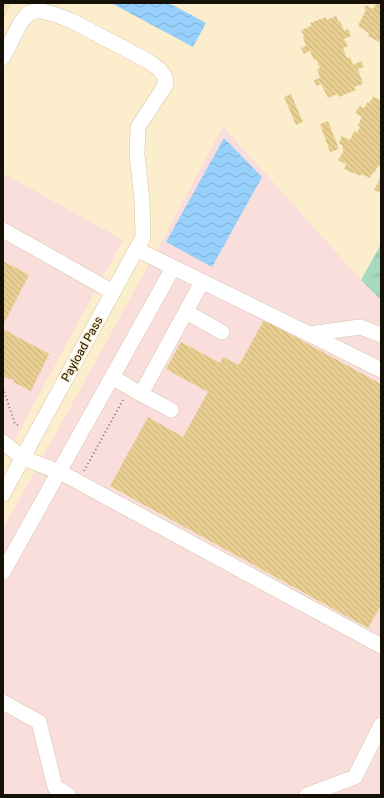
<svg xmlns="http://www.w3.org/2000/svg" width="384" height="798" font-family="Roboto,sans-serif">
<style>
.commercial{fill:#f9dedc}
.industrial{fill:url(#industrial-furrows)}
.grass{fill:url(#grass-tufts)}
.water{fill:url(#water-waves)}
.building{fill:url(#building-back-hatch)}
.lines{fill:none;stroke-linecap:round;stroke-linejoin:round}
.minor-casing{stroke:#d4c6a7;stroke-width:16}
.path{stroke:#877e68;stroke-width:2;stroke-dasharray:1 3;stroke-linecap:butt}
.minor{stroke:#fff;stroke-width:15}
.labels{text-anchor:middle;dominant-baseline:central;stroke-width:3;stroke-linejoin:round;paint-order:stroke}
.street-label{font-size:12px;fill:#151106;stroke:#fceecd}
</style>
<defs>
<pattern id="industrial-furrows" width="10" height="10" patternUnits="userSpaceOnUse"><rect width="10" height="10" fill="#f4e3bb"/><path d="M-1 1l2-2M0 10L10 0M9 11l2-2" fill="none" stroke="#d0c29f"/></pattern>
<pattern id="grass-tufts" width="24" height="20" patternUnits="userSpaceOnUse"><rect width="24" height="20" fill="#a6dac0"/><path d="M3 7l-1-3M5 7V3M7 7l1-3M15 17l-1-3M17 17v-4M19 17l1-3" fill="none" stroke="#8ebaa4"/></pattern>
<pattern id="water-waves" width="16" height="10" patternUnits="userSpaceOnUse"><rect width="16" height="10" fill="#96d0fb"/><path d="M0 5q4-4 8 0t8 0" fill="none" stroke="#80b2d6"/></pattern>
<pattern id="building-back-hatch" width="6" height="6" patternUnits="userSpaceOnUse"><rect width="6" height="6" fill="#e8ce90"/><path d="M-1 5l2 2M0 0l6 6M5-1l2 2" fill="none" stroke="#c6b07b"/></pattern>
</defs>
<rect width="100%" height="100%" fill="#fceecd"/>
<path class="commercial" d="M223 126 361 280 381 300V795H3V529L164 237Z
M3 173 123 240 3 461Z"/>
<path class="industrial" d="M3 3H11L3 19Z"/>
<path class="grass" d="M381 244V300L361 280Z"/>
<path class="water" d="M111 3H169L206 23 193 47Z
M224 138 262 177 212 267 166 242Z"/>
<path class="building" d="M376 3H381V43L368 36 369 33 358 26 366 10 364 9 366 5 373 9Z
M336 16 339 22 340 21 344 31 348 29 351 36 344 39 348 46 343 48 347 58 350 57 353 65 361 61 364 67 358 69 363 84 354 87 356 90 339 97 337 94 328 98 321 84 316 86 314 80 320 78 317 69 320 68 316 59 314 60 310 51 304 54 301 48 306 46 303 37 304 36 301 30 311 26 310 23 326 17 327 20Z
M291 94 303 122 296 125 284 97Z
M373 97 381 100V157L380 159H381V167L378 166 374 173 373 172 370 178 361 174 360 176 344 169 346 164 338 160 344 150 342 149 343 146 339 143 342 136 350 140 354 131 357 133 360 127 358 125 362 117 355 113 360 106 364 108 368 102 369 103Z
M328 121 339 149 330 152 320 124Z
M381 176V193L374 190Z
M3 261 29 275 3 325Z
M264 320 381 384V605L368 628 110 486 148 417 183 437 208 392 166 369 181 342 220 363 223 357 239 365Z
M3 329 49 354 31 391 13 382 14 380 11 378 10 380 3 376Z"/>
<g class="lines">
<g class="minor-casing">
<path id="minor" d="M3 57 21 22 28 14 35 11H42L53 14 72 21 148 61 159 69 165 77 166 84 161 92 138 127 137 154 142 200 143 237 3 494
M3 230 113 292
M136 249 309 334 360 327 381 335
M186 312 222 332
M309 334 381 370
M112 377 141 394 202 282
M141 394 171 410
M3 442 23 458 60 472 381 646
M3 572 173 268
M3 702 39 722 55 787 68 795
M307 795 355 777 381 725"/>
</g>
<path class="path" d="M3 388 15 424 20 426
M84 471 123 400"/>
<use href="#minor" class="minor"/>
</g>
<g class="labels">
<g class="street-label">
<text transform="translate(82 349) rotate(-61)">Payload Pass</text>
</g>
</g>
<rect width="384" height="798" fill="none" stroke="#151106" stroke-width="8"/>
</svg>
